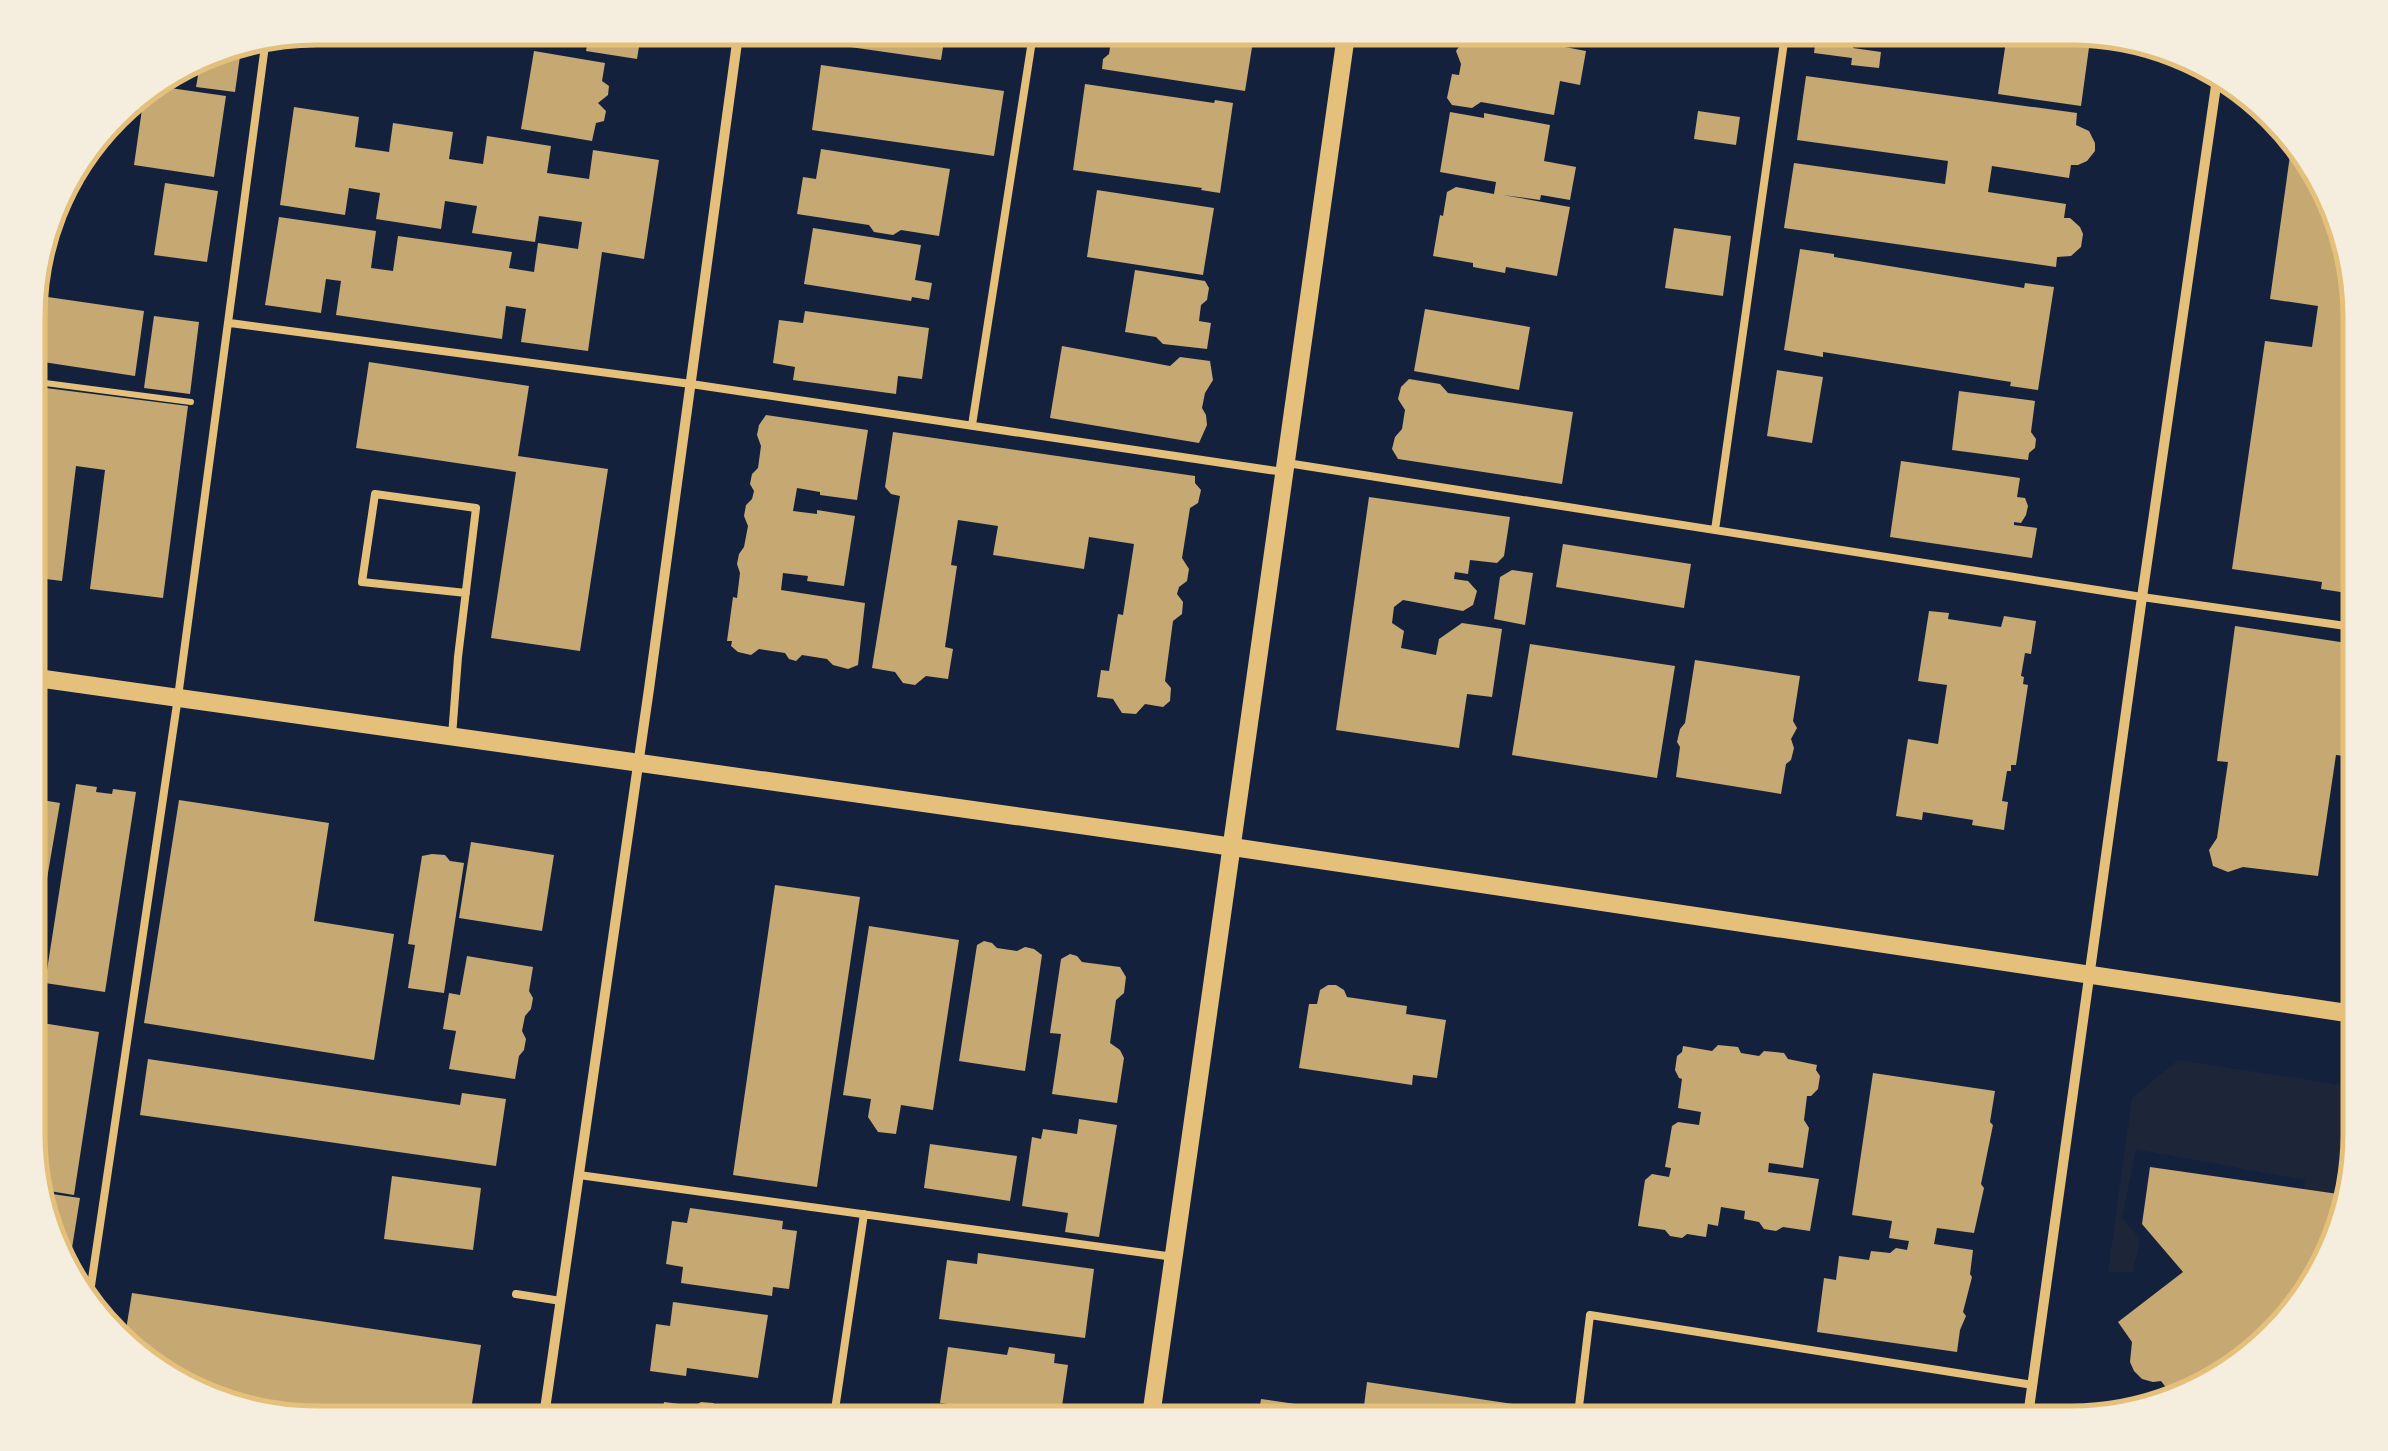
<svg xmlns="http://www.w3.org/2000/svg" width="2388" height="1451" font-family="'Crimson Pro',serif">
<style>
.green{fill:#1d2539}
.building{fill:#c6a872}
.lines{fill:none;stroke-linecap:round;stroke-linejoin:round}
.path{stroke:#e5c07b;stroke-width:6}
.service{stroke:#e5c07b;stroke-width:8}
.minor{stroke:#e5c07b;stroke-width:10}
.tertiary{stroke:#e5c07b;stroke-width:18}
.rim{fill:none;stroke:#e5c07b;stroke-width:5}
</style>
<rect width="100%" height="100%" fill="#14213d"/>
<path class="green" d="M2178 1060 2360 1088V1152L2345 1195 2304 1190 2305 1180 2136 1149 2122 1218 2140 1239 2133 1272H2108L2132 1098Z"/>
<path class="building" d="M525 28H642L637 59 586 51 588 39 525 30Z
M838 28H946L941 60 836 45Z
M1113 28H1202L1254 35 1245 91 1102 69 1103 59 1109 54Z
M1817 28H1856L1853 48 1881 52 1879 68 1851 65 1852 58 1814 53Z
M2008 28H2071L2091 33 2081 106 1998 94Z
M1495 29 1505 31 1512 37 1586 51 1580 85 1560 81 1554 115 1481 102 1472 108 1452 105 1447 98 1452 74 1459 75 1461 64 1456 51 1458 48 1467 40 1468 30 1487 33Z
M242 42 235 92 196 87 202 53 207 49Z
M534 51 605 63 602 81 609 86 608 95 598 103 606 111 604 121 596 123 592 141 521 129Z
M821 65 1004 91 994 156 812 130Z
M1806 76 2077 113 2076 125 2089 131 2095 143V151L2087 161 2078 165H2071L2069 178 1992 166 1988 192 2066 204 2064 218H2070L2080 227 2083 234 2081 247 2071 256 2057 257 2056 267 1784 228 1794 163 1945 184 1948 161 1797 140Z
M1085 84 1214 103 1215 100 1233 103 1220 193 1201 190 1202 188 1073 170Z
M149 85 226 96 214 177 134 165 145 88Z
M294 107 359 117 355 147 389 152 393 123 453 132 449 159 483 164 487 136 551 146 547 173 589 179 593 150 659 160 644 259 602 252 588 351 521 342 526 309 506 306 502 339 336 315 341 281 326 279 321 313 265 305 279 217 376 231 371 268 393 271 398 236 512 252 509 268 534 272 538 243 578 249 582 222 539 216 535 242 472 233 477 206 445 201 441 229 376 219 380 193 349 188 345 215 280 205Z
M1698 111 1740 117 1736 145 1694 139Z
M1450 112 1484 118V113L1550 125 1544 161 1576 167 1570 200 1541 195 1540 200 1503 195 1570 207 1557 276 1506 267 1505 273 1473 267V263L1433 256 1440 215 1443 216 1447 192 1456 187 1494 194 1496 182 1440 172Z
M2292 141 2321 172 2360 298V595L2321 589 2322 582 2232 569 2265 341 2312 347 2318 306 2270 299Z
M821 149 950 169 939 236 901 230 893 235 874 232 869 225 797 214 803 177 816 179Z
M165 183 218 191 207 262 154 255Z
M1097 190 1214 208 1203 275 1087 257Z
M813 228 921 245 915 280 932 283 929 300 912 297 911 301 804 284Z
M1674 228 1731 236 1723 296 1665 288Z
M1800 249 1834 254V257L2024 288 2025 283 2054 287 2038 390 2010 386 2011 382 1823 352V357L1784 350Z
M1135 270 1205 281 1209 288 1207 300 1201 305 1199 321 1211 323 1207 349 1163 344 1156 337 1125 332Z
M41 296 144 311 135 376 30 360Z
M1425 309 1530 327 1519 390 1414 371Z
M805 311 929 328 922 379 898 376 896 394 793 380 795 367 773 363 779 320 803 323Z
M154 316 199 322 190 394 144 388Z
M1062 346 1170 366 1180 357 1210 361 1213 380 1205 393 1202 408 1206 415 1207 425 1199 443 1050 418Z
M369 362 529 386 518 456 608 469 580 651 491 638 516 472 356 448Z
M1777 370 1823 377 1812 443 1767 436Z
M1409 379 1440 384 1448 393 1573 412 1562 484 1398 459 1392 449 1395 437 1402 429 1405 410 1398 399 1401 387Z
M30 386 188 406 163 598 90 589 105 470 76 466 62 581 30 577Z
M1959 391 2035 401 2031 432 2036 439 2035 448 2029 453 2028 460 1952 450Z
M766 415 868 430 857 500 820 495V492L797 488 793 511 817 514V510L855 516 844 586 807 581 808 576 783 573 781 590 865 603 858 665 848 669 833 665 827 659 802 655 796 661 789 659 785 653 759 649 751 655 738 652 731 646 732 641H727L733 597 737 598 740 573 737 564 739 554 744 547 748 526 744 516 746 505 752 499 754 491 750 484 752 474 758 468 761 446 757 435 759 425Z
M893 432 1195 476V483L1201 490 1198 503 1190 508 1182 558 1189 569 1187 581 1179 587 1177 594 1183 602 1182 614 1173 621 1165 681 1171 688 1170 701 1163 707 1145 704 1136 714 1122 713 1113 699 1097 697 1101 670 1109 671 1118 614 1123 615 1134 544 1089 537 1084 569 993 555 998 526 958 520 951 565 957 566 945 647 953 649 948 679 926 676 915 685 903 683 895 672 872 668 900 496 891 494 885 487Z
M1901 461 2020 478 2017 497 2025 498 2028 506 2026 515 2021 523 2014 522V525L2037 528 2032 558 1890 537Z
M1369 497 1510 517 1504 556 1497 563 1470 560 1468 574 1455 572 1454 579 1468 581 1477 591 1473 605 1463 611 1403 600 1394 607 1392 623 1404 631 1401 648 1436 655 1439 639 1462 623 1502 629 1492 697 1467 694 1459 748 1336 730Z
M1563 544 1691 564 1684 608 1556 587Z
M1512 570 1533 573 1525 625 1494 619 1500 577Z
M1929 611 1949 613 1948 619 2001 627 2004 616 2036 621 2031 654 2025 653 2021 676 2024 677 2023 684 2028 685 2016 765H2011V771H2007L2002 801 2008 802 2004 830 1972 825 1973 820 1923 812 1922 820 1896 816 1908 739 1938 744 1947 685 1918 681Z
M2235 626 2360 645V716L2354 757 2336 755 2318 876 2243 867 2228 872 2213 866 2209 850 2217 838 2228 762 2217 761Z
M1530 644 1675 666 1657 778 1512 755Z
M1695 660 1800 676 1793 721 1797 728 1791 739 1794 748 1791 760 1786 764 1781 794 1676 777 1680 747 1677 742 1680 729 1685 723Z
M76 784 97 787 96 792 112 794 113 789 136 792 105 992 45 983Z
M30 798 60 803 44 896 30 894Z
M179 800 329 823 314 921 394 934 374 1060 144 1023Z
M471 842 554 855 542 931 459 918Z
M432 854 445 855 450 861 464 863 444 993 408 988 415 945 408 944 422 856Z
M775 885 860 897 817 1187 733 1175Z
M869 926 959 940 933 1110 901 1105 896 1134 878 1132 868 1117 871 1099 843 1095Z
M984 941 992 943 997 948 1017 951 1025 947 1034 949 1042 955 1025 1071 959 1061 977 945Z
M30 945 43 947 37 984 30 983Z
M1070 954 1077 956 1082 962 1120 967 1126 977 1124 993 1116 1000 1110 1043 1120 1050 1124 1058 1117 1103 1052 1094 1061 1034 1050 1033 1061 959Z
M467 956 533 967 529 991 533 998 531 1009 525 1016 522 1031 526 1039 524 1050 519 1056 515 1079 449 1069 456 1031 443 1029 449 993 460 995Z
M1328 985H1336L1344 990 1347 997 1407 1006 1406 1014 1446 1020 1437 1078 1413 1075 1412 1085 1299 1068 1309 1004H1317L1320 990Z
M42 1023 99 1032 74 1195 37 1189 30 1171V1082H32Z
M1718 1045 1738 1047 1741 1053 1759 1056 1764 1051 1784 1053 1788 1059 1817 1065 1816 1070 1820 1076 1818 1089 1811 1096H1807L1804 1120 1809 1128 1803 1168 1769 1163 1768 1172 1819 1179 1810 1231 1783 1227 1776 1231 1764 1229 1759 1222 1744 1219 1745 1211 1721 1207 1718 1226 1708 1224 1706 1237 1687 1234 1682 1238 1670 1236 1665 1230 1638 1226 1645 1180 1652 1174 1669 1177 1671 1168 1665 1167 1672 1126 1678 1122 1699 1125 1701 1112 1678 1108 1682 1079 1679 1078 1675 1070 1677 1056 1682 1052 1683 1046 1712 1051Z
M148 1059 460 1105 462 1093 506 1099 496 1166 140 1115Z
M1873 1073 1995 1091 1990 1122 1993 1125 1981 1184 1984 1188 1974 1233 1937 1228 1934 1244 1973 1250 1970 1274 1972 1277 1963 1312 1966 1316 1960 1330 1957 1352 1817 1332 1824 1278 1836 1280 1839 1256 1869 1260 1871 1251 1890 1253 1896 1248 1907 1250 1909 1241 1889 1238 1892 1221 1852 1215Z
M1079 1119 1117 1125 1099 1237 1065 1232 1068 1213 1022 1206 1032 1137 1041 1139 1043 1129 1077 1134Z
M930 1144 1017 1156 1010 1201 924 1188Z
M2150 1167 2345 1195 2312 1294 2215 1385 2171 1398V1394L2161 1381 2153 1382 2142 1379 2134 1371 2130 1362 2132 1342 2118 1322 2183 1272 2142 1224Z
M392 1176 481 1188 473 1250 384 1239Z
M38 1192 80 1198 68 1273Z
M690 1208 783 1221 782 1229 797 1231 789 1289 773 1287 772 1296 681 1283 683 1267 666 1264 672 1221 687 1223Z
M978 1253 1094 1269 1085 1338 939 1319 947 1260 977 1264Z
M132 1293 481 1345 469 1423H361L274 1411 157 1375 124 1342Z
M673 1302 768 1315 758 1378 687 1368 686 1376 650 1371 656 1324 670 1326Z
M948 1347 1007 1355 1009 1347 1055 1354 1054 1363 1068 1365 1060 1420 940 1403Z
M1367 1382 1560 1411 1558 1423H1257L1261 1399 1363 1414Z
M664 1402 695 1406 701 1402 713 1403 722 1410 766 1417 765 1423H661Z"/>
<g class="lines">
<path class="path" d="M30 381 191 402"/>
<path class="service" d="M230 323 691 384 1283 472
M972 425 1034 28
M1287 463 2142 597 2360 628
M1715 530 1786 28
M452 736 458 657 476 508 375 494 362 582 466 593
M579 1175 1174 1257
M516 1294 561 1301
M88 1306 178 697 266 38
M833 1423 864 1214
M1577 1423 1590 1315 2033 1385"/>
<path class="minor" d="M543 1423 649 689 739 28
M2027 1423 2142 597 2218 72"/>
<path class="tertiary" d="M30 677 1179 839 2360 1015
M1150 1423C1217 958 1279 492 1347 28"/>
</g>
<path d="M0 0H2388V1451H0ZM317 45H2071A272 272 0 0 1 2343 317V1134A272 272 0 0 1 2071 1406H317A272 272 0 0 1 45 1134V317A272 272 0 0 1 317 45Z" fill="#f5edde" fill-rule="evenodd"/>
<path class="rim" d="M317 45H2071A272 272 0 0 1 2343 317V1134A272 272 0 0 1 2071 1406H317A272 272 0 0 1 45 1134V317A272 272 0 0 1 317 45Z"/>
</svg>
